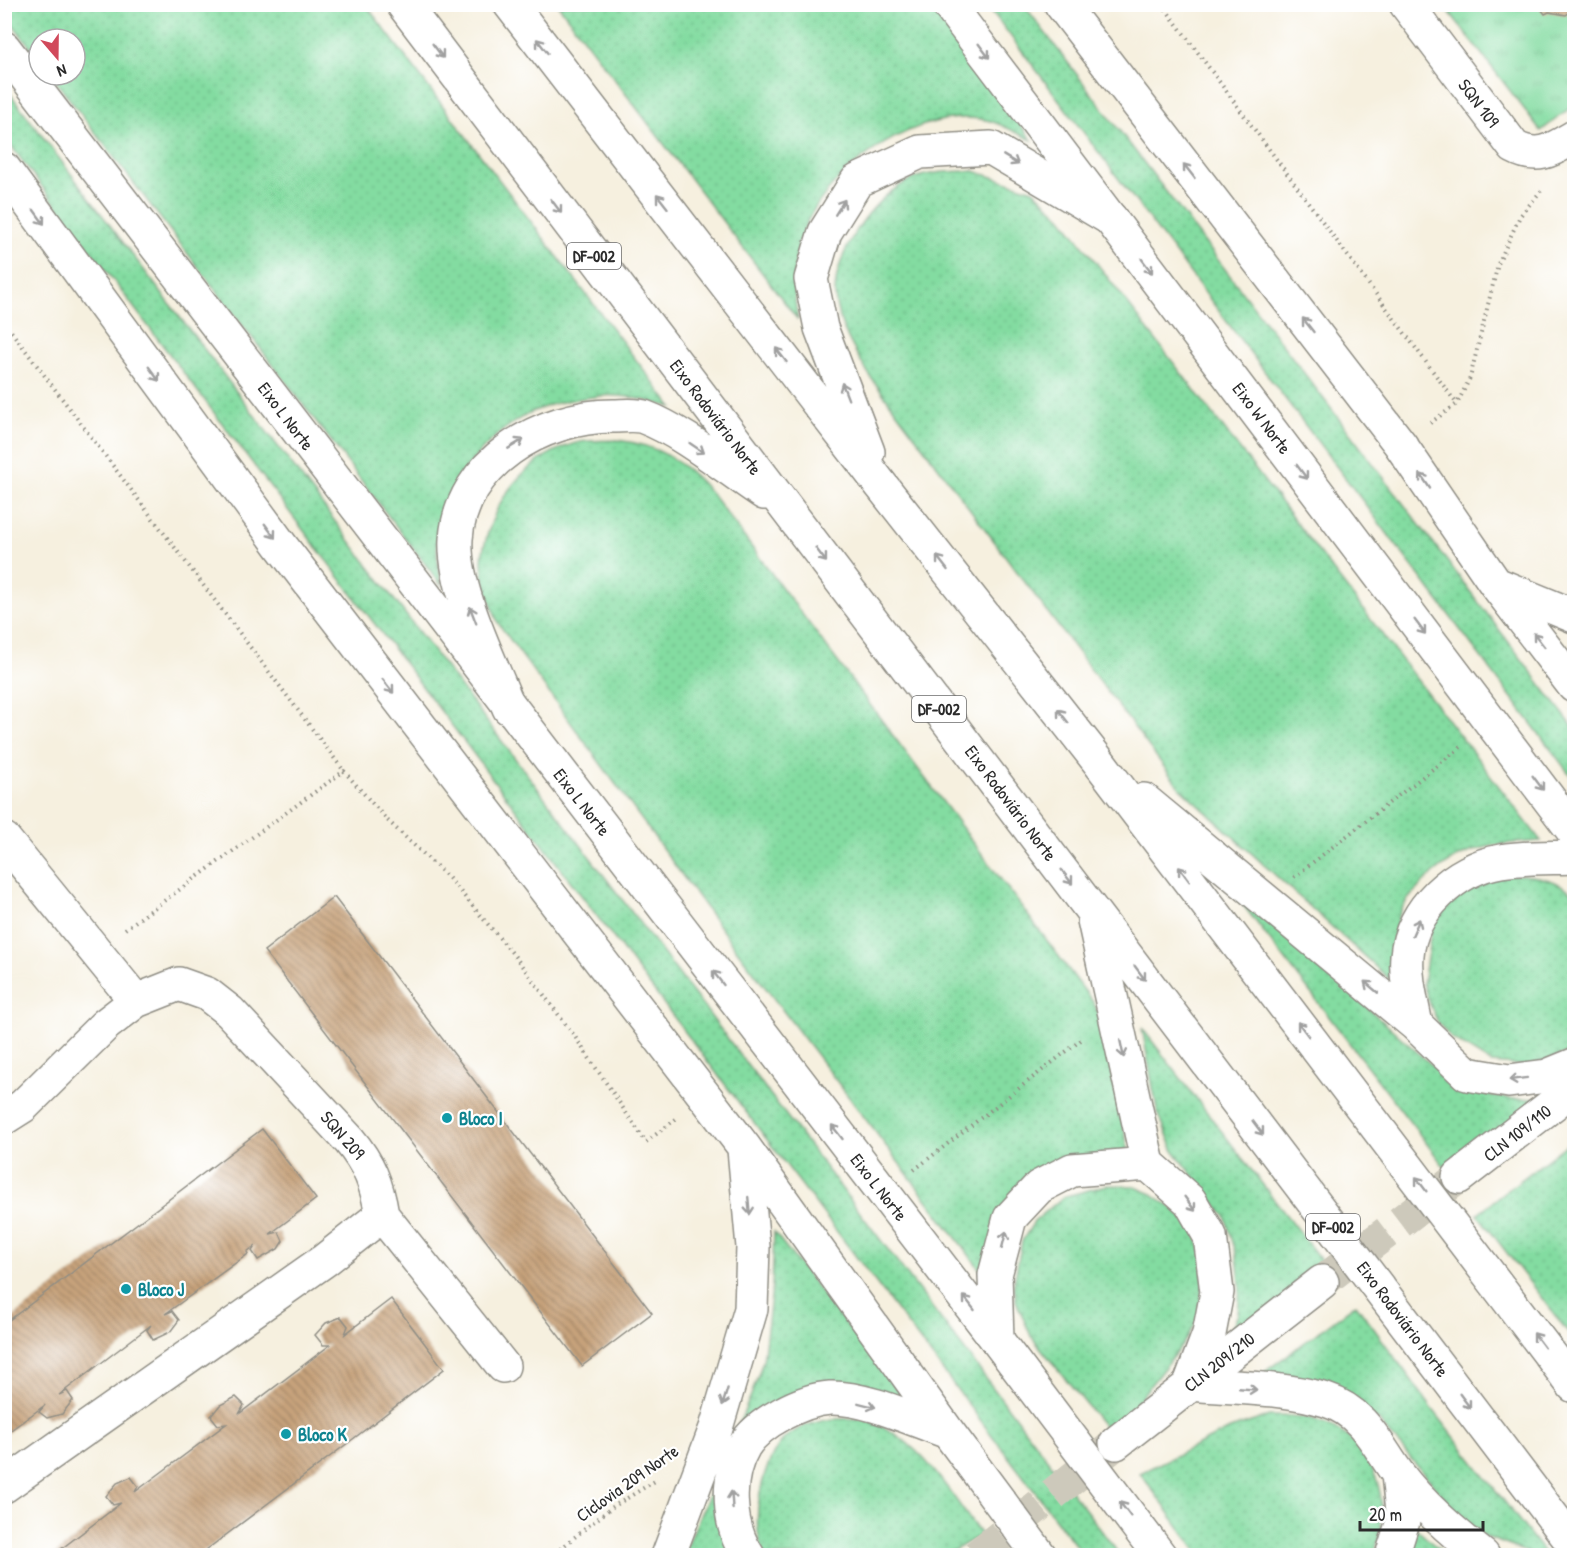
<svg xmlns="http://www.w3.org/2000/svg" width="1579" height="1560" font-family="'Patrick Hand',sans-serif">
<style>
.grass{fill:url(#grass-dots);stroke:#578466;stroke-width:1.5}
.park{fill:url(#park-tufts);stroke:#578466;stroke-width:1.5}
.building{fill:url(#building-back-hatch)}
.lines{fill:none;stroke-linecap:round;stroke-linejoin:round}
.minor-tunnel{stroke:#cdc9bb;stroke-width:33;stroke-dasharray:33 16;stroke-linecap:butt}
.minor-casing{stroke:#908e85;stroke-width:36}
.major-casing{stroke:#908e85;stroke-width:36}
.highway-casing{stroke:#908e85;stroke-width:36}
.path{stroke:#908e85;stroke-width:4;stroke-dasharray:1.5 4.5;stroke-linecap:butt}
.minor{stroke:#fff;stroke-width:33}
.major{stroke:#fff;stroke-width:33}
.highway{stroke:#fff;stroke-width:33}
.oneway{stroke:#a0a0a0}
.culture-dot{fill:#0f9aa8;stroke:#fff;stroke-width:2}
.labels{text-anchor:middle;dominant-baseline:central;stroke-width:4.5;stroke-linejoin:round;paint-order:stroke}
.shield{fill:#fff;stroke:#6b6b6b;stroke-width:1.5}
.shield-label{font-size:16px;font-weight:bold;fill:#2b2b2b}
.street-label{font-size:18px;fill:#2b2b2b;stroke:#fff}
.culture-label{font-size:18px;font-weight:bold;fill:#0d838f;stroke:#fff;text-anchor:start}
</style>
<defs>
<pattern id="grass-dots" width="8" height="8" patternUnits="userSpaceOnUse" patternTransform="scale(1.5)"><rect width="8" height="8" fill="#83dca1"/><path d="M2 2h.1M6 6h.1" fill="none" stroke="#71bd8b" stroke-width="1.8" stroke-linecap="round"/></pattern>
<pattern id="park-tufts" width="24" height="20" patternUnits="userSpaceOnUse" patternTransform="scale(1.5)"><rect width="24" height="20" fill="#83dca1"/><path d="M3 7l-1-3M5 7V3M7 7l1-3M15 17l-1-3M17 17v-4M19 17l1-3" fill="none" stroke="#71bd8b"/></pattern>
<pattern id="building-back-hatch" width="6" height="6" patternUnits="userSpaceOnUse" patternTransform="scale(1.5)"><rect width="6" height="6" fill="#c7a37c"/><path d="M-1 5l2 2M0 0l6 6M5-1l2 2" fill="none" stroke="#a28566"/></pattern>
</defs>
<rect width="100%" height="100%" fill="#fff"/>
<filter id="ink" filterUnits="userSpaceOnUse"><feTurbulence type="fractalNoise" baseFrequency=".0167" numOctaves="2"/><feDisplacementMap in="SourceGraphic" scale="12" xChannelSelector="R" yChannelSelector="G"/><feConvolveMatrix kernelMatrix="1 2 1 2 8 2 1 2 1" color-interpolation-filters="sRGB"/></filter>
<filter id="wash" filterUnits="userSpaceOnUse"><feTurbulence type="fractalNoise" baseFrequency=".008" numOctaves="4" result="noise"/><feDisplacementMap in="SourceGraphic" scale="24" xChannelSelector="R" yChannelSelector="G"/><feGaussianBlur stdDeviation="1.35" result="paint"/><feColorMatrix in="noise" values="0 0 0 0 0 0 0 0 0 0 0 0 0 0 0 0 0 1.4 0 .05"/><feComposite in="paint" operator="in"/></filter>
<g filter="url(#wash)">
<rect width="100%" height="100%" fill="#f6f0df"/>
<path class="grass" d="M5 4 366 5 672 407C650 402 624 393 600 396 582 398 559 401 542 408 493 425 440 488 437 541 436 556 439 572 442 586L51 75H75V39H39V59L5 14Z
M558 5H929L1032 140C1018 134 1001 123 986 120 921 106 835 165 807 222 791 255 792 287 798 320Z
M987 5H1024L1574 728V780Z
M5 87 1120 1555H1083L5 138Z
M974 171 1033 190 1062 218 1541 841C1491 844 1458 847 1420 886 1412 895 1403 903 1399 915 1393 936 1392 958 1389 979L1180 788 872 379C858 357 836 323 835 295 835 253 869 202 906 182 927 171 950 172 974 171Z
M617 440C659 445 683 461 711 493L1093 1002 1100 1016 1129 1152 1074 1157 982 1272 733 945 498 623C491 603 482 582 482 561 482 548 488 533 492 521 507 482 539 452 580 442 592 440 605 441 617 440Z
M1505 875C1529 874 1556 878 1574 894V1051L1529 1066 1491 1063 1451 1038 1439 1024 1432 1010 1423 984 1432 926 1444 908 1479 883Z
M1223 879 1443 1075C1475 1092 1504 1104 1540 1097L1450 1174Z
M1142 1028 1327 1268 1223 1348 1238 1314 1240 1285 1237 1256 1225 1216 1174 1151 1157 1110Z
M1574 1139V1154L1563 1187 1565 1214 1574 1249V1340L1477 1214Z
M1107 1185 1133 1186 1152 1194 1176 1211 1195 1232 1205 1260 1199 1318 1183 1344 1111 1435 1031 1336 1016 1301 1014 1283 1022 1241 1034 1222 1063 1197Z
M774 1232 903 1397 878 1389 848 1387 758 1419 732 1555 683 1556 752 1393 763 1361 772 1289Z
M1356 1304 1431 1407 1546 1555H1534L1481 1535 1459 1515 1377 1419 1250 1383Z
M1269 1416C1289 1416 1306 1415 1324 1423 1377 1444 1394 1507 1373 1555H1200L1140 1473 1230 1429Z
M833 1419C843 1419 856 1417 866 1420 920 1437 949 1492 981 1535L946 1555 766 1556C747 1529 762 1458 786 1437 801 1425 815 1422 833 1419Z
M1412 1525 1445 1555 1405 1556Z"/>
<path class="park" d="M1444 5H1574V105L1541 131Z"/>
<g id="blocks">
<path class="building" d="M1537 4H1574V9L1566 15 1549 12 1545 14Z
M334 897 652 1313 582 1366 264 951Z
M262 1129 316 1199 270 1234 279 1232 283 1241 278 1249 258 1260 252 1251 256 1245 247 1252 248 1254 165 1314 172 1311 179 1320 170 1332 153 1340 147 1330 151 1325 59 1395 67 1391 73 1400 62 1414 47 1418 39 1412 45 1405 4 1435V1324Z
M391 1299 444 1369 340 1449 198 1556H52L121 1503 113 1505 106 1496 117 1483 131 1477 138 1486 135 1492 226 1424 218 1425 211 1416 220 1405 236 1397 244 1405 239 1414 330 1345H323L315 1335 326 1323 341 1317 348 1326 345 1334Z"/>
</g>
</g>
<g filter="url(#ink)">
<use href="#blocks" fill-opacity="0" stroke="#908e85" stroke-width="1.5"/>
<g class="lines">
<path class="minor-tunnel" d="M1322 1282 1459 1177
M976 1556 1113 1446"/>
<g class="minor-casing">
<path id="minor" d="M1406 4 1514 147C1538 160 1552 150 1574 137
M4 839 136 1001
M4 1118 23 1106 105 1025 136 1001 179 984 207 994 230 1012 349 1140C369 1164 377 1184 382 1215L325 1260 4 1486
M1459 1177 1574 1088
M382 1215 503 1366
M1116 1443 1322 1282"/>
</g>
<g class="major-casing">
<path id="major" d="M948 4 1574 832
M1061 4 1400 444 1495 583 1574 686
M4 48 997 1340 1160 1556
M4 169 282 547 744 1147 948 1432 1040 1556
M1496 584 1574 616
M668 1556 716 1428 751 1309 753 1247 744 1149
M748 1556C728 1526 725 1478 744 1446 759 1422 802 1400 830 1398 866 1397 914 1420 948 1432"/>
</g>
<g class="highway-casing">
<path id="highway" d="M403 4 1574 1545
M510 4 881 485 1099 762 1574 1386
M868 452 821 328 811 279 825 232 857 181 920 152 991 148 1111 219
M509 708C491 662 453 589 456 539 461 463 542 416 613 416 622 416 636 414 644 417 682 431 729 470 764 493
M1144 800 1416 1025 1467 1074 1509 1081 1547 1076 1574 1065
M1094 920 1148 1164 1190 1201 1210 1236 1217 1292 1209 1334 1190 1384C1234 1388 1283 1387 1326 1400 1364 1412 1377 1445 1398 1474 1421 1505 1453 1532 1483 1556
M1416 1025C1412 1003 1405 979 1407 956 1410 910 1456 868 1501 861 1525 857 1550 858 1574 857
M997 1340 995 1275 1010 1218 1039 1187 1072 1170 1148 1164
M1392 1556 1403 1521 1398 1474"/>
</g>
<path class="path" d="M1162 4 1457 404
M4 322 344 771
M1430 423 1457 404 1470 378 1498 264 1520 216 1541 191
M1294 877 1461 747
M125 929 344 771 386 819 448 877 513 954 573 1034 646 1142 676 1119
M914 1170 1081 1040
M551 1556 611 1508 655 1481"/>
<use href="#minor" class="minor"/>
<use href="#major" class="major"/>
<use href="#highway" class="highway"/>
</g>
<defs><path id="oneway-shaft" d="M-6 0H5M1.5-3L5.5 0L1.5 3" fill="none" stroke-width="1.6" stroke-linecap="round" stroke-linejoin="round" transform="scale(1.5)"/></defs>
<g class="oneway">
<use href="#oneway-shaft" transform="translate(542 46) rotate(-128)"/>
<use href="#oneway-shaft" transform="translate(438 51) rotate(53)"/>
<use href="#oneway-shaft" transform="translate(984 51) rotate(53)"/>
<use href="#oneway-shaft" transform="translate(1011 160) rotate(31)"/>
<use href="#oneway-shaft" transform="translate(1189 171) rotate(-128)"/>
<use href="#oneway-shaft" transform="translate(662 201) rotate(-128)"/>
<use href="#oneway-shaft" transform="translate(556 206) rotate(53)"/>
<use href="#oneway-shaft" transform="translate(840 207) rotate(-58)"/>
<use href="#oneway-shaft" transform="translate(39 217) rotate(54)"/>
<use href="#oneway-shaft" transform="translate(1147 266) rotate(53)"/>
<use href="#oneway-shaft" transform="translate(1308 325) rotate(-128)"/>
<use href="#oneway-shaft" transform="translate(781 355) rotate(-128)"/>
<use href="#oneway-shaft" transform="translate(154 374) rotate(54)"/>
<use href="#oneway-shaft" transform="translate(845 391) rotate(-111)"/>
<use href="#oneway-shaft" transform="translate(516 444) rotate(-31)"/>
<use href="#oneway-shaft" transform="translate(697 448) rotate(34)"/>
<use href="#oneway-shaft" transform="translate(1302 472) rotate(53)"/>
<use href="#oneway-shaft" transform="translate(1425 481) rotate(-124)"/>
<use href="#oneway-shaft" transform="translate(270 531) rotate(54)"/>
<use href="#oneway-shaft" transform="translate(821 555) rotate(53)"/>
<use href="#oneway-shaft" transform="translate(942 563) rotate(-128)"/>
<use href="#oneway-shaft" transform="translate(473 615) rotate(-111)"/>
<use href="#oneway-shaft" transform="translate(1420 627) rotate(53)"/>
<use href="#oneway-shaft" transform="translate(1539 640) rotate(-128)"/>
<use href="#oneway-shaft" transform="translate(388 686) rotate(52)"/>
<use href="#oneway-shaft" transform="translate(1063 716) rotate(-128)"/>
<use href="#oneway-shaft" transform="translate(1538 783) rotate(53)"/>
<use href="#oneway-shaft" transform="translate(1184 874) rotate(-127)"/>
<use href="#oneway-shaft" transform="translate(1067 877) rotate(53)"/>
<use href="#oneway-shaft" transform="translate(1416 927) rotate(-66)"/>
<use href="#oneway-shaft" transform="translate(1140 973) rotate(53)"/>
<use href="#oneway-shaft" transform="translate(718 978) rotate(-128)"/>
<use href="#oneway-shaft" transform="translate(1371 987) rotate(-140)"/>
<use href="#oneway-shaft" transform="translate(1303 1029) rotate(-127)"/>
<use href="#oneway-shaft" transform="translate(1122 1049) rotate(78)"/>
<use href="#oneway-shaft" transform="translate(1518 1079) rotate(173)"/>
<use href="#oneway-shaft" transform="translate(1258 1128) rotate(53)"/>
<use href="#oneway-shaft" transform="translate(837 1132) rotate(-128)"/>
<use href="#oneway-shaft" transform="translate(1421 1184) rotate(-127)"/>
<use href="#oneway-shaft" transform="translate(1190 1204) rotate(53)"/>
<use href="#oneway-shaft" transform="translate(749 1206) rotate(85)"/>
<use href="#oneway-shaft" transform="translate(1004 1240) rotate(-76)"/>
<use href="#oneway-shaft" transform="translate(969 1303) rotate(-128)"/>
<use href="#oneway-shaft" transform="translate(1539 1340) rotate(-127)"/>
<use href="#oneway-shaft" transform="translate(1248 1389) rotate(5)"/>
<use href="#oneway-shaft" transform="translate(725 1397) rotate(107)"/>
<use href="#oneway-shaft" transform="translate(1465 1401) rotate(53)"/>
<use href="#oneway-shaft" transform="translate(867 1405) rotate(14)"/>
<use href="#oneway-shaft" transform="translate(732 1500) rotate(-94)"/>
<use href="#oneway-shaft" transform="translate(1125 1509) rotate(-127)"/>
</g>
</g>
<g class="culture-dot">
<circle cx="447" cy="1118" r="6"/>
<circle cx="126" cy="1289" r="6"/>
<circle cx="286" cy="1434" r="6"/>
</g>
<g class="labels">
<g class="shield">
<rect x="567" y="243" width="54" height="26" rx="4.5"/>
<rect x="912" y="696" width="54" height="26" rx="4.5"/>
<rect x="1306" y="1214" width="54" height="26" rx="4.5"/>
</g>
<g class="shield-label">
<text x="594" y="256">DF-002</text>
<text x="939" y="709">DF-002</text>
<text x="1333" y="1227">DF-002</text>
</g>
<g class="street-label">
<text transform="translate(1479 103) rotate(53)">SQN 109</text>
<text transform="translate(286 416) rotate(53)">Eixo L Norte</text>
<text transform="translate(716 417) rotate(53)">Eixo Rodoviário Norte</text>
<text transform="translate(1262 418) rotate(53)">Eixo W Norte</text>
<text transform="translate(582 802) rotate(52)">Eixo L Norte</text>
<text transform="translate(1011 803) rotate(53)">Eixo Rodoviário Norte</text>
<text transform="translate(1517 1133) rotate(-38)">CLN 109/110</text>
<text transform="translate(343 1135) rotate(49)">SQN 209</text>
<text transform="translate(879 1187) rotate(52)">Eixo L Norte</text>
<text transform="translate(1403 1319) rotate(53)">Eixo Rodoviário Norte</text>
<text transform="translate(1219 1362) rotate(-38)">CLN 209/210</text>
<text transform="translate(627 1483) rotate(-35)">Ciclovia 209 Norte</text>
</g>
<g class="culture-label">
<text x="459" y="1118">Bloco I</text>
<text x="138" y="1289">Bloco J</text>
<text x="298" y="1434">Bloco K</text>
</g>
</g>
<rect width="1579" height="1560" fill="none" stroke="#fff" stroke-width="24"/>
<g transform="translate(57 57) rotate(160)"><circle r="28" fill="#ffffff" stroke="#aaaaaa" stroke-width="1.5"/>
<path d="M0-4.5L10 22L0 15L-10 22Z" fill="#d1495b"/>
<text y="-9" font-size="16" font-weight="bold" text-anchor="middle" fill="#2b2b2b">N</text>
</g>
<path d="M1360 1521v9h123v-9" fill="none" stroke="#2b2b2b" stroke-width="3"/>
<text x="1369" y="1521" font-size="18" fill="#2b2b2b" stroke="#ffffff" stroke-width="4.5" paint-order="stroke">20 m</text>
</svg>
